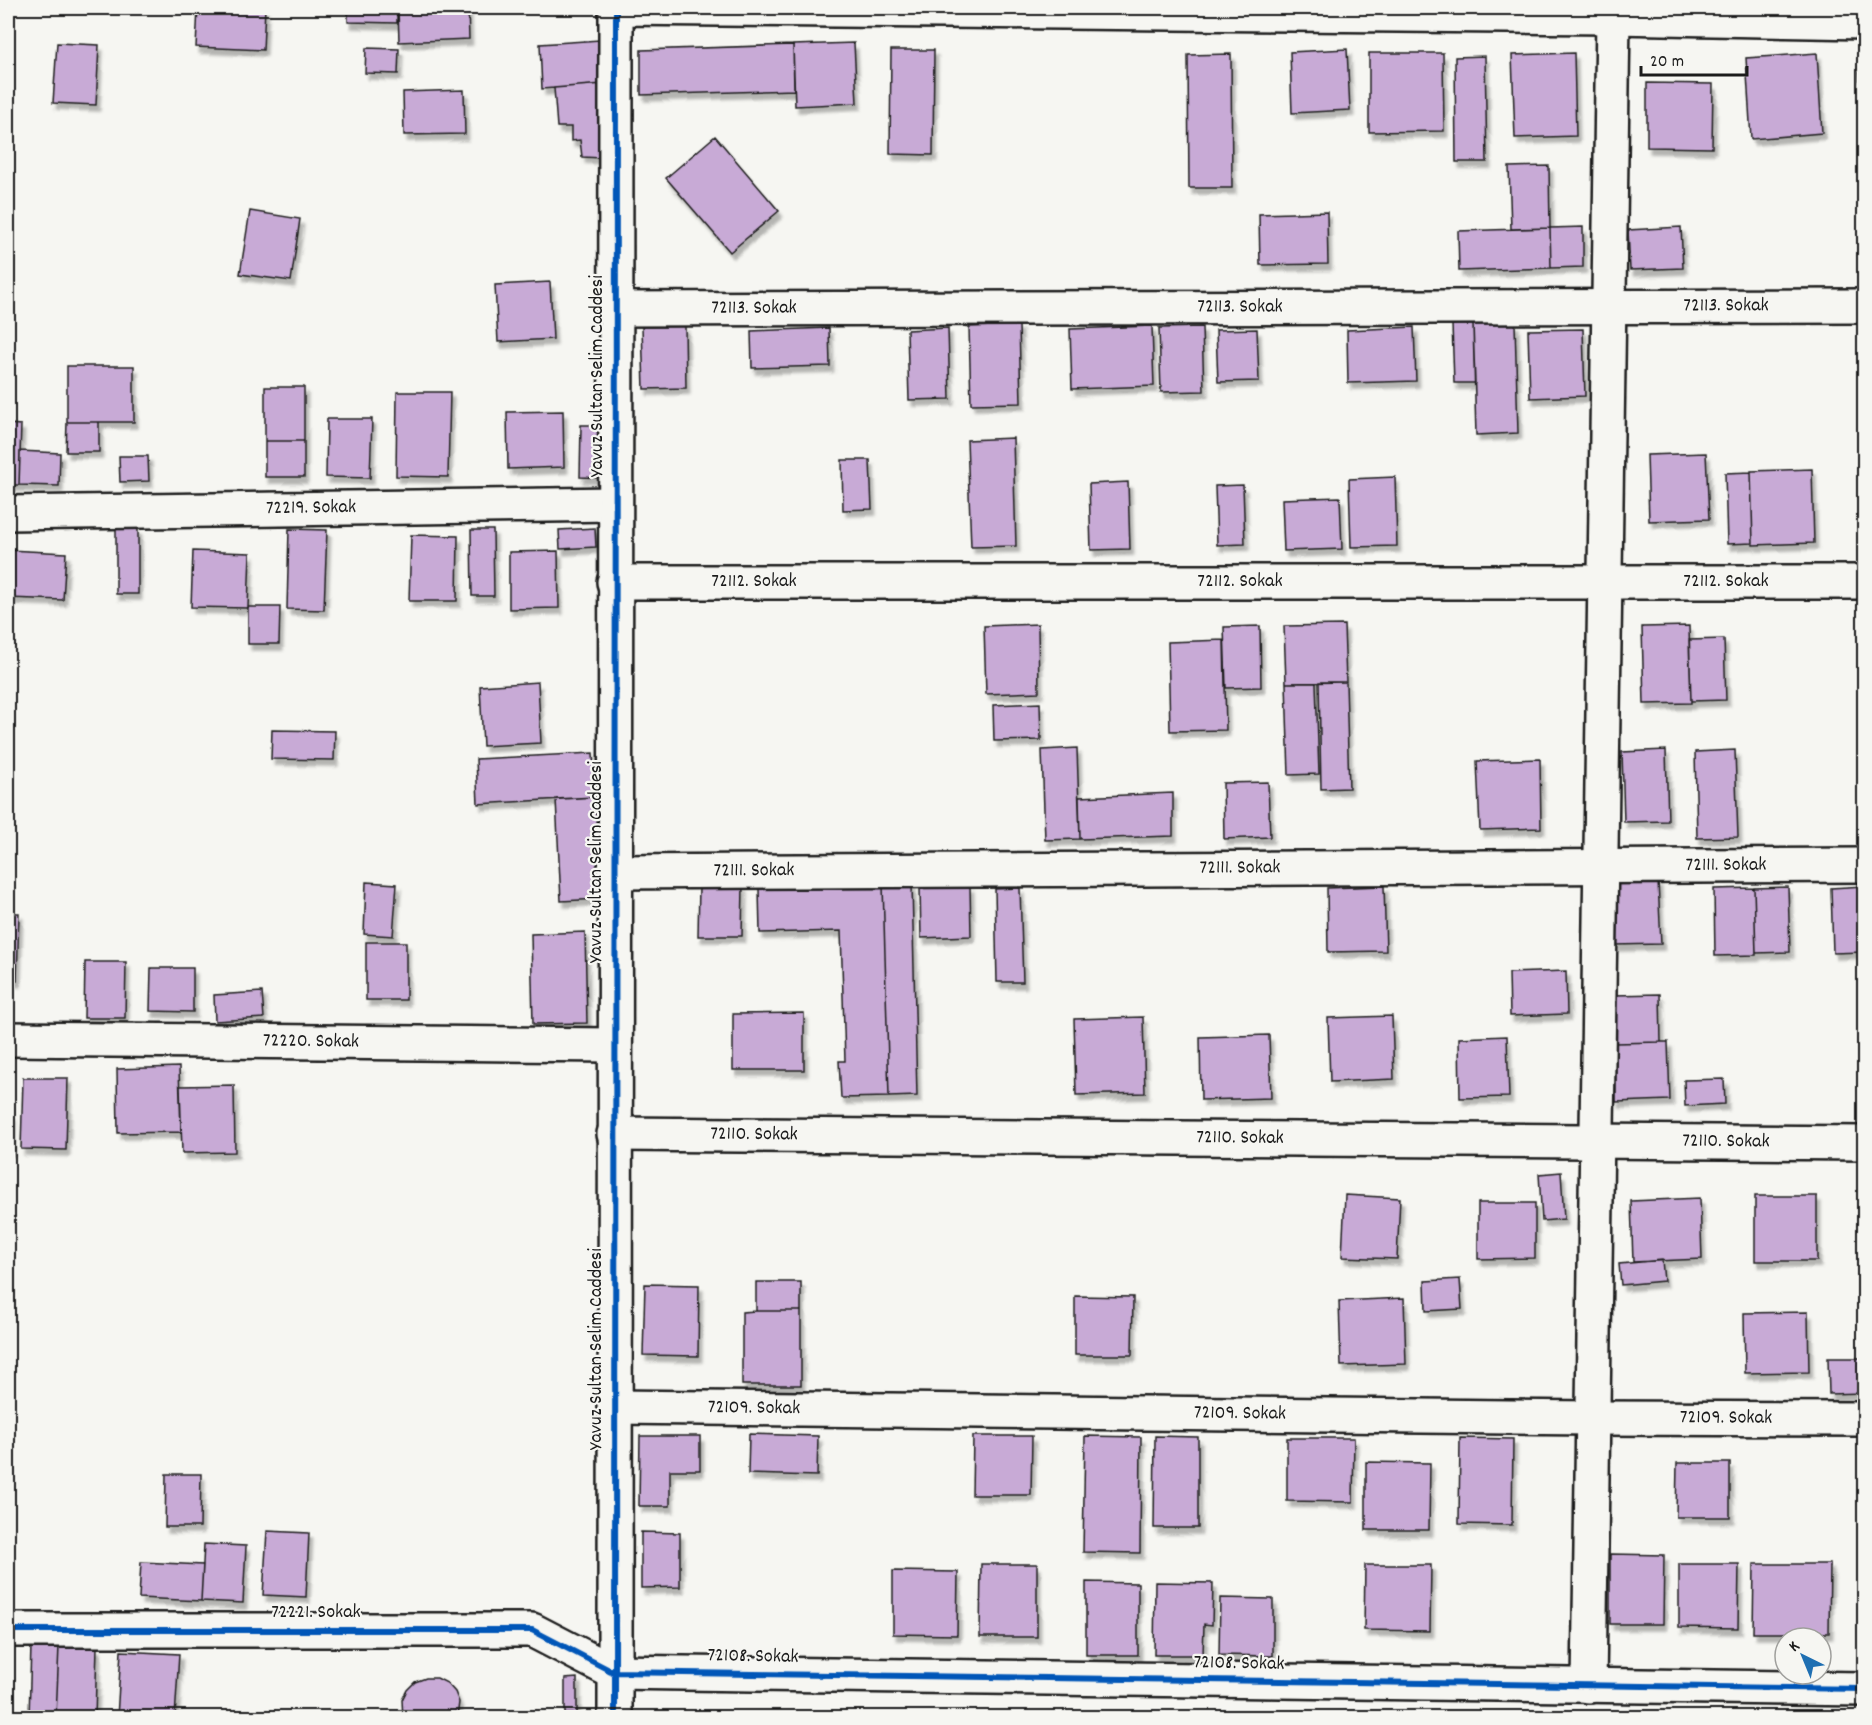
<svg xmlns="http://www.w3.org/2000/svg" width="1872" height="1725" font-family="Dekko,sans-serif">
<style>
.building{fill:#c8aad6;stroke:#1c1c1c;stroke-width:1.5;filter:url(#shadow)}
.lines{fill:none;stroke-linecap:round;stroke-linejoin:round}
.street-casing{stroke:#1c1c1c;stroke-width:38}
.secondary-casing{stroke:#1c1c1c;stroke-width:38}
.street{stroke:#f6f6f2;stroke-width:33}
.secondary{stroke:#f6f6f2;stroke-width:33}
.cycleway-casing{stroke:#f6f6f2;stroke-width:10}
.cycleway{stroke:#0057b8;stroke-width:6}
.labels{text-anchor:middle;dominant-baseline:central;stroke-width:4.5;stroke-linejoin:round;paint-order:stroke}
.street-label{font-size:20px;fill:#1c1c1c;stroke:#f6f6f2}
</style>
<defs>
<filter id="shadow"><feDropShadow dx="3.5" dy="6" stdDeviation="1.5" flood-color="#0004"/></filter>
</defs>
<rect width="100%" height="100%" fill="#f6f6f2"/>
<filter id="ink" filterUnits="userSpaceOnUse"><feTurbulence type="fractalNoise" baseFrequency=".0167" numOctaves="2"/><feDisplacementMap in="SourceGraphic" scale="12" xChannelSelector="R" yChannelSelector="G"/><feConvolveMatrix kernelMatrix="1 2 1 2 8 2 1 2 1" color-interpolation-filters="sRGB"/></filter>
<g filter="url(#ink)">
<path class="building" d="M198 8H265L263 50 196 47Z
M348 8H397V23L348 22Z
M398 8H468L469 39 399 42Z
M600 40 603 84 542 89 540 44Z
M57 43 99 45 96 105 53 103Z
M854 43 857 103 795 106 793 45Z
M793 45 794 90 641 95V50Z
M366 48 399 49 398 74 365 73Z
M1347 49 1350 110 1292 113 1290 52Z
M891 50H934L933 155 890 154Z
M1369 53H1443L1444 131 1369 132Z
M1574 53 1576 136 1515 138 1512 55Z
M1817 53 1822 133 1751 139 1746 58Z
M1231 54 1232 188H1189L1188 55Z
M1485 56 1487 162H1456L1455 57Z
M1859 60H1864V143H1861Z
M1647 83 1713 84 1712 148 1647 147Z
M603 84 602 158 582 157 580 140 571 141V127H557L554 88Z
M464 90 465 134 404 135 403 92Z
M715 136 779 211 730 252 666 178Z
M1549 166 1550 228 1511 229 1509 167Z
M250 211 300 219 291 281 240 274Z
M1327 212 1328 264 1260 265 1259 214Z
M1583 227V267L1551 268 1550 228Z
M1681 227 1683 268 1630 270 1628 230Z
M1550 228 1551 268 1459 271 1458 231Z
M550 282 553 339 498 342 495 285Z
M1515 323 1518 433 1476 435 1473 324Z
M1452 324H1473L1475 383H1454Z
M1019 325 1021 403 971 404 969 327Z
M685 326 686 388 644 389 642 327Z
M1152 326 1154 386 1072 389 1070 329Z
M1202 327 1204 391 1161 392 1159 328Z
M1414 327 1416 381 1348 383 1347 330Z
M829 328 830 366 752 368 751 331Z
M948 328 950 399 909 400 907 330Z
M1257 329 1259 381 1218 382 1216 330Z
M1583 329 1585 396 1530 398 1528 330Z
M67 366H134V422H67Z
M265 387H304V441H265Z
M397 392H450L448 477 396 476Z
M563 411 564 467 508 469 507 412Z
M327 419H372L370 478 326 477Z
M67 422H99V452H66Z
M8 424 21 425 19 485H8Z
M581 425H606L605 478 580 477Z
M1013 438 1016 546 971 547 967 440Z
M265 441H304V477H265Z
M20 451 60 453 59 486 19 485Z
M1706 453 1709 519 1649 521 1647 455Z
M119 456H148L149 481 120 482Z
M842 460H870L872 509 843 510Z
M1812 469 1814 543 1753 545 1751 471Z
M1751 472 1753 543 1727 544 1725 473Z
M1395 477 1397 546 1351 547 1349 479Z
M1128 482 1130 549 1091 550 1089 484Z
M1243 485 1245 544 1217 545 1215 486Z
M1340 497 1342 549 1284 551 1282 499Z
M595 528 596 547 560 549 559 530Z
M116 529H138V594H116Z
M289 529 327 530 324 610 287 609Z
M471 530H493L494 596H472Z
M411 535 458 536 457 601H409Z
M8 550 66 553 63 600 8 598Z
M193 551 250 553 248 608 191 607Z
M558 551 559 608 509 609V552Z
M248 607H280L279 644H248Z
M1038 624 1039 692 986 694 984 626Z
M1344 625 1346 682 1286 683 1284 626Z
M1260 626 1261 687 1226 688 1224 627Z
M1689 626 1691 703 1644 704 1642 627Z
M1724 639 1726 700 1691 701 1689 640Z
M1224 640 1226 730 1170 731 1168 642Z
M538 682 541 743 483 746 480 686Z
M1319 682H1346L1349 788 1321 789Z
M1286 683H1316L1319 774 1289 775Z
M1040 703 1041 740 994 741 993 705Z
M272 730 335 731 334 760 271 759Z
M1077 748 1080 839 1045 840 1042 750Z
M1666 750 1668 821 1624 822 1622 752Z
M1735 750 1738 837 1697 838 1695 752Z
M593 753 595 797 478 804 476 759Z
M1540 759 1541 828 1480 830 1477 761Z
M1268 782 1270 837 1224 839 1223 783Z
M1173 793V836L1080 839 1079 797Z
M595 797 600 899 561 901 556 799Z
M1658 881 1661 944 1615 945 1614 883Z
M366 882 397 884 393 936 364 934Z
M912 884 917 1096 889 1097 883 885Z
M883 885 889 1097 841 1098 839 1061H845L841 931 760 933 759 889Z
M699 886H743L742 936H698Z
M970 886 971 936 921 938 920 887Z
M1384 886 1386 951 1328 952 1327 888Z
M1864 886V952L1833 953 1831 888Z
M1788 887 1790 952 1756 953 1754 888Z
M1020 888 1023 982H997L995 889Z
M1754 888 1756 955 1715 956 1714 889Z
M8 913H19L17 981 8 980Z
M585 932 587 1023 533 1024 531 934Z
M366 942H406V1000H366Z
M85 962H126L125 1018H84Z
M151 968H193V1012L150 1011Z
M1566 971 1567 1014 1510 1016 1509 973Z
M262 992 264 1018 215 1021 214 995Z
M1660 994 1661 1042 1615 1043 1613 995Z
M804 1013V1070H733V1014Z
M1392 1016 1394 1079 1330 1082 1328 1018Z
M1143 1017 1145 1093 1076 1095 1074 1019Z
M1269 1035 1271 1098 1201 1100 1200 1037Z
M1507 1036 1509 1097 1460 1098 1459 1038Z
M1661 1042H1668L1670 1100 1616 1102 1615 1043Z
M179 1067 181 1132 118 1133 117 1069Z
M23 1078H68L66 1150 21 1149Z
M1724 1079 1725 1104 1685 1106 1684 1080Z
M234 1085 235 1152 182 1153 180 1086Z
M8 1115H12L11 1150H8Z
M1561 1172 1564 1219 1542 1221 1539 1174Z
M1345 1195 1400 1198 1397 1259 1342 1257Z
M1755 1196H1817V1261H1755Z
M1700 1198 1702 1259 1633 1262 1631 1201Z
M1478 1203H1535V1258L1478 1259Z
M1662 1260 1664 1281 1621 1285 1619 1264Z
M1460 1279 1462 1309 1426 1311 1425 1281Z
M756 1282H801V1311H756Z
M645 1284 699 1285 698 1356 643 1355Z
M1075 1296 1133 1297 1132 1355H1075Z
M1404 1298 1406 1364 1341 1366 1339 1301Z
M756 1311H801V1385H742V1312Z
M1808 1312 1809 1372 1745 1373 1744 1313Z
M1828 1358H1864V1393L1829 1394Z
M749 1434 818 1436 817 1476 748 1474Z
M640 1436H700V1470H670V1506H639Z
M973 1436H1032L1031 1495H972Z
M1085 1436 1141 1437 1140 1553 1083 1552Z
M1155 1436 1198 1437V1528H1154Z
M1287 1438H1354L1353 1502 1287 1501Z
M1460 1438 1513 1439 1512 1525 1459 1524Z
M1366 1462 1430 1463 1429 1530H1366Z
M1677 1463H1730V1517H1676Z
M166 1474H201L200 1527H165Z
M267 1531 309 1533 306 1597 263 1595Z
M641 1532 680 1533V1587L641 1588Z
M204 1544 246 1546 243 1603 201 1601Z
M1610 1554 1664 1555 1663 1624H1610Z
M141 1562 203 1565 201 1601 139 1598Z
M981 1564H1037V1637H980Z
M1679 1564H1739L1738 1628 1679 1627Z
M1754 1564H1830L1829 1633H1753Z
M1365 1565H1431L1430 1631 1364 1630Z
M893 1571 958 1572 957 1635 893 1634Z
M1086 1582 1138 1583V1655H1086Z
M1155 1582 1213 1583 1212 1625 1204 1624 1203 1655H1154Z
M1220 1598 1273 1599V1656L1219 1655Z
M31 1645 59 1646 56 1718H29Z
M59 1646 97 1647 95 1718H56Z
M121 1651 179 1654 175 1718H117Z
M426 1678H437L447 1683 455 1692 459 1702 457 1718H403L402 1700 407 1690 415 1682Z
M577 1678V1714H565V1679Z"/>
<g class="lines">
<g class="street-casing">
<g id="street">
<path id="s1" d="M614 309 1864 306"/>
<path id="s2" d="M8 513 614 504"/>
<path id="s3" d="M614 582H1864"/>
<path id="s4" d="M614 872 1864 865"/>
<path id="s5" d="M8 1039 614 1045"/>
<path id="s6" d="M614 1134 1864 1143"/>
<path id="s7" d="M614 1407 1593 1418 1864 1419"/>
<path d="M8 1630H532L613 1672 1864 1689"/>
<path d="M1589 1686 1613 17"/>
</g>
</g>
<g class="secondary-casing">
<path id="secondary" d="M616 8 1613 17 1864 22
M615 1718 616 8"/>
</g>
<use href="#street" class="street"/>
<use href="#secondary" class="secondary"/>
<g class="cycleway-casing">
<path id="cycleway" d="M8 1630H532L613 1672 1864 1689
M615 1718 616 8"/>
</g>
<use href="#cycleway" class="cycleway"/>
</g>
</g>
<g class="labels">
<g class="street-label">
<text stroke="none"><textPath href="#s1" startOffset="1112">72113. Sokak</textPath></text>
<text stroke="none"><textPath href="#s1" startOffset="626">72113. Sokak</textPath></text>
<text stroke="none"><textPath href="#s1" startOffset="140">72113. Sokak</textPath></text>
<text transform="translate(598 376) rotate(-90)">Yavuz Sultan Selim Caddesi</text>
<text stroke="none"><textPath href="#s2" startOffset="303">72219. Sokak</textPath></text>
<text stroke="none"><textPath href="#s3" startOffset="140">72112. Sokak</textPath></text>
<text stroke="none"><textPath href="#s3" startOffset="626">72112. Sokak</textPath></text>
<text stroke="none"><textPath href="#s3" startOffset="1112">72112. Sokak</textPath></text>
<text transform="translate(597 862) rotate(-90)">Yavuz Sultan Selim Caddesi</text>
<text stroke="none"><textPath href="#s4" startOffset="1112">72111. Sokak</textPath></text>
<text stroke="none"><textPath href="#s4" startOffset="626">72111. Sokak</textPath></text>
<text stroke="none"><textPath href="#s4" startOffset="140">72111. Sokak</textPath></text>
<text stroke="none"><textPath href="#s5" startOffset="303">72220. Sokak</textPath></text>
<text stroke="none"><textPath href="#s6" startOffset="140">72110. Sokak</textPath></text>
<text stroke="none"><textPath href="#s6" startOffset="626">72110. Sokak</textPath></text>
<text stroke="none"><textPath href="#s6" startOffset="1112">72110. Sokak</textPath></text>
<text transform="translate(597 1349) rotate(-90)">Yavuz Sultan Selim Caddesi</text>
<text stroke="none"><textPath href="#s7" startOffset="140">72109. Sokak</textPath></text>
<text stroke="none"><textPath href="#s7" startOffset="626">72109. Sokak</textPath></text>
<text stroke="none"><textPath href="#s7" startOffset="1112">72109. Sokak</textPath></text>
<text x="316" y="1613">72221. Sokak</text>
<text transform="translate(753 1657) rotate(1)">72108. Sokak</text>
<text transform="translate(1239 1664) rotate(1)">72108. Sokak</text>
</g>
</g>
<rect width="1872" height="1725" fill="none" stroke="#f6f6f2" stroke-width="30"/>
<rect x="15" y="15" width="1842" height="1695" fill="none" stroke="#1c1c1c" stroke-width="2" filter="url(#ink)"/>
<g transform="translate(1803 1656) rotate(317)"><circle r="28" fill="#f6f6f2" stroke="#9f9f9c" stroke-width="1.5"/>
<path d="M0-4.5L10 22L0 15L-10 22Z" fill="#1f6fb2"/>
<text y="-9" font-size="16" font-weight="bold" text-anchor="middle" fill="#1c1c1c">K</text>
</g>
<path d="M1641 66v9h106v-9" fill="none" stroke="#1c1c1c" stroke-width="3"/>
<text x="1650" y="66" font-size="18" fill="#1c1c1c" stroke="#f6f6f2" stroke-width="4.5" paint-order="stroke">20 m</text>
</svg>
